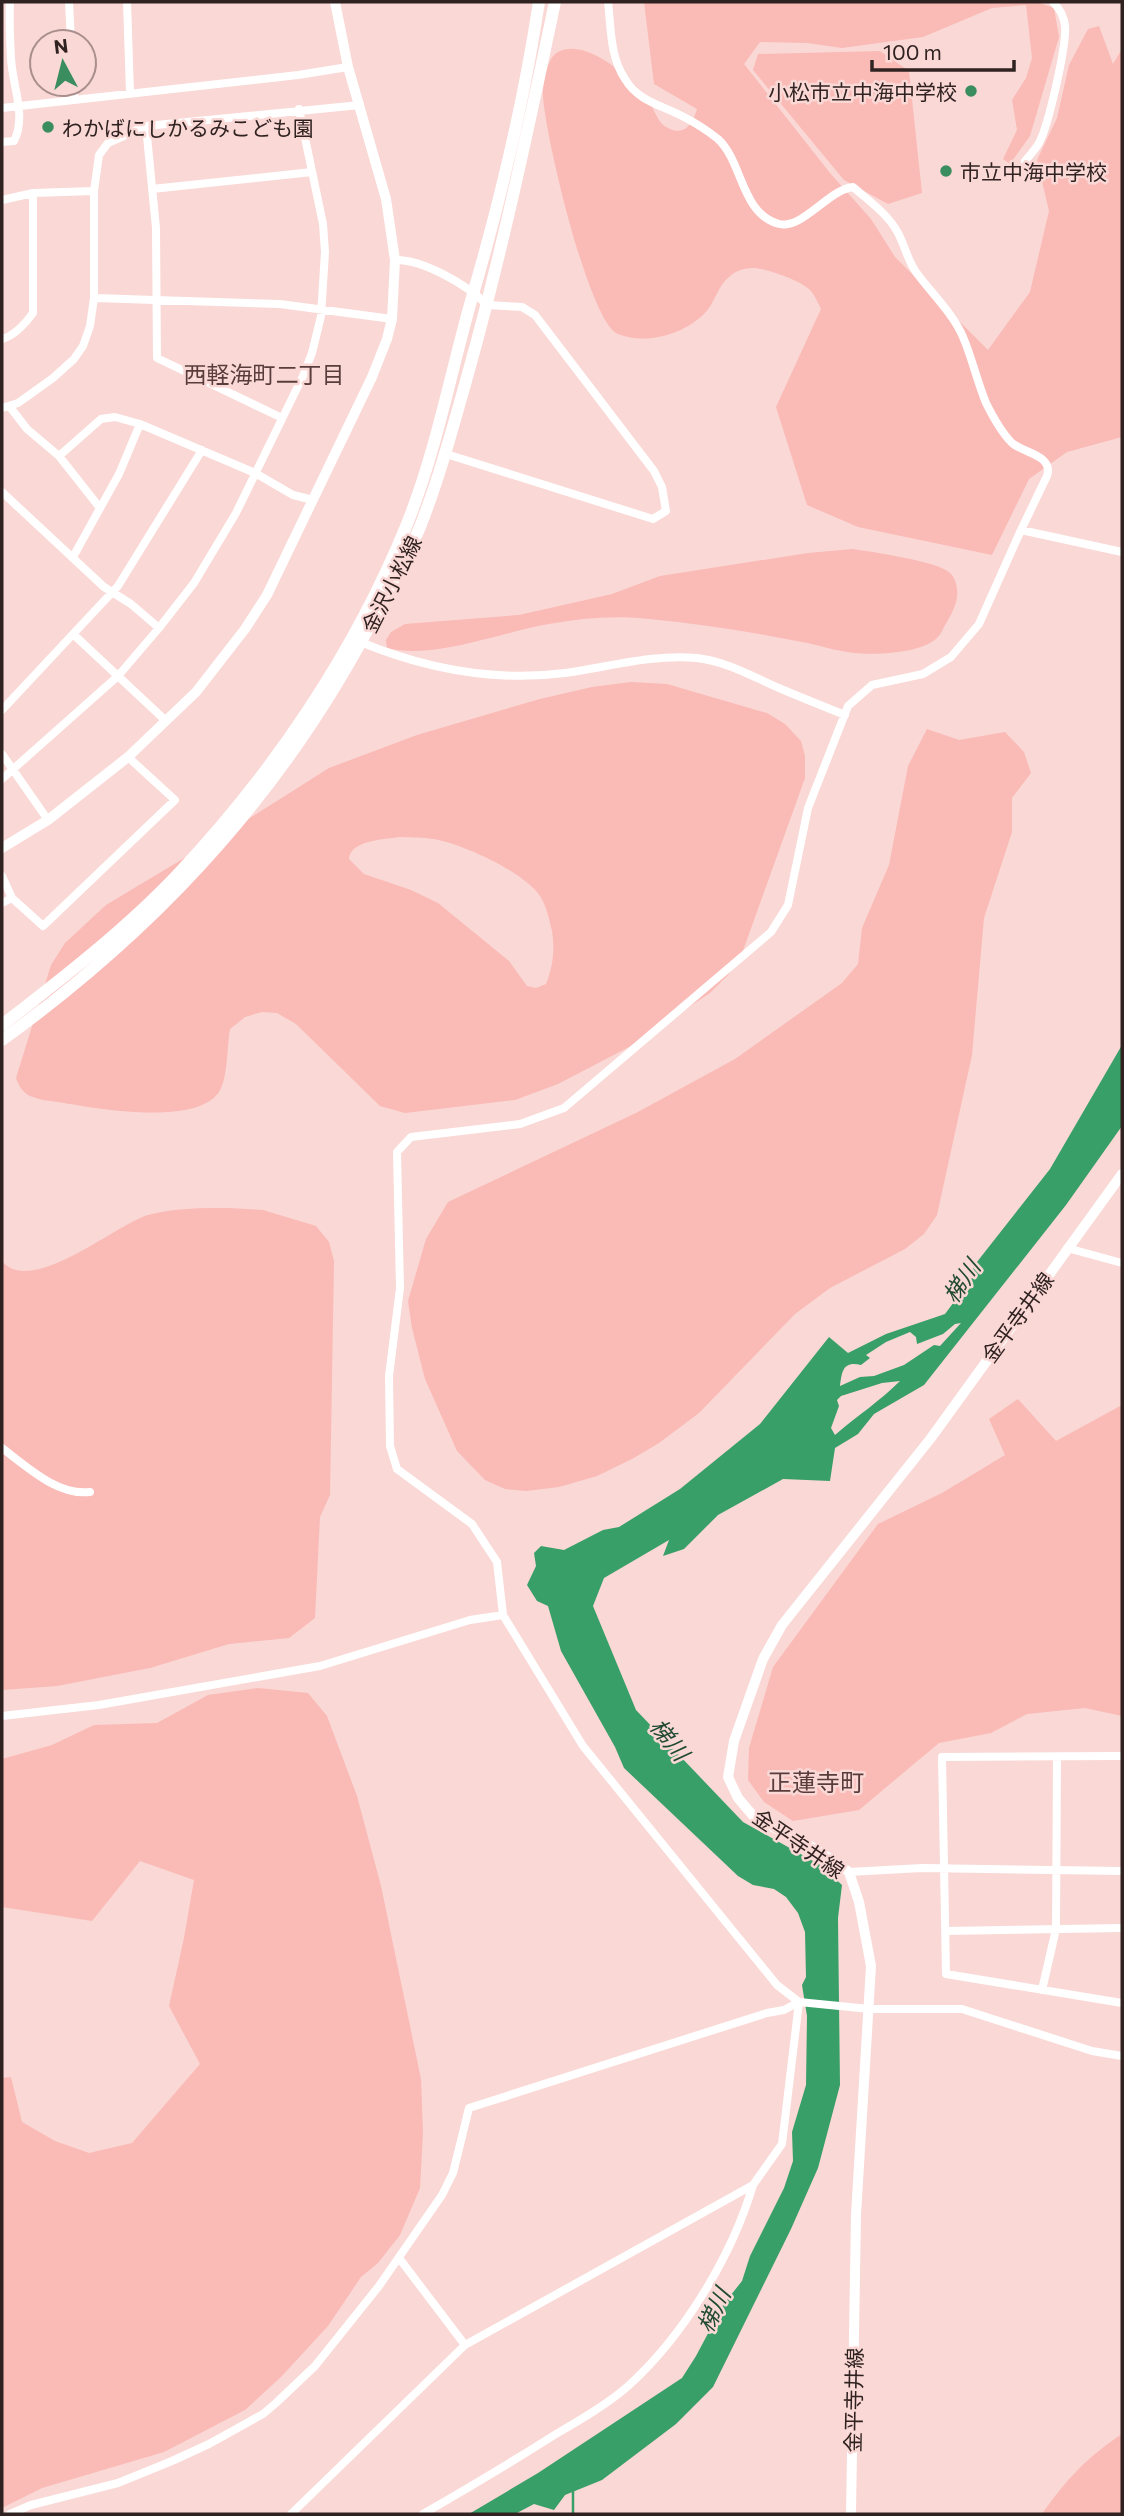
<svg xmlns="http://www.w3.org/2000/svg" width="1124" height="2516" font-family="Commissioner,'Noto Sans JP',sans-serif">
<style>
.green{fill:#fabab6;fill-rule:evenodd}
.water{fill:#389f68;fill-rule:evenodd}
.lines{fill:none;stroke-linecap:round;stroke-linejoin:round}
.stream{stroke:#389f68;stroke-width:2.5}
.minor{stroke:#fff;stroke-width:8}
.tertiary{stroke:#fff;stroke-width:10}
.secondary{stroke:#fff;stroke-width:10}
.primary{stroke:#fff;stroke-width:12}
.poi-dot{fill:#3a8d5f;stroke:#fad8d5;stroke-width:2.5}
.labels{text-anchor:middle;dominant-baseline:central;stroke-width:5;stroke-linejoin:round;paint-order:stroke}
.poi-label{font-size:21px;fill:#2f2221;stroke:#fad8d5;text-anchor:start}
.street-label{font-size:21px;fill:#2f2221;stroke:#fad8d5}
.neighbourhood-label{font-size:23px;fill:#593d3c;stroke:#fad8d5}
.water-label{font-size:23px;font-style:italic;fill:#214a33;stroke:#fad8d5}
.quarter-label{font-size:24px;fill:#593d3c;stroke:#fad8d5}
</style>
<rect width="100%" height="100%" fill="#fad8d5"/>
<path class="green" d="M644 2H1037L1054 8 1059 37 1030 136 1010 164 1003 159 1017 130 1012 100 1026 78 1032 58 1026 5 992 8 923 37 842 48 807 43 760 42 744 64 830 173 871 219 895 257 988 350 1030 292 1049 211 1037 160 1057 118 1069 65 1088 29 1099 26 1113 64 1122 49V437L1067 452 1029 479 992 555 858 527 807 505 776 407 821 309C818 303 815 296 811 291 803 281 766 268 753 268 744 268 735 271 729 277 719 285 716 298 709 308 690 333 648 346 618 334 589 323 544 131 543 95 543 83 546 59 558 52 586 36 636 81 650 103 655 111 658 124 668 128 685 137 693 123 697 109L654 84Z
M880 51 909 71 922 193 888 204 844 180 753 70 758 54Z
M853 549C872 552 938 561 950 573 956 578 958 589 957 597 956 608 947 621 942 631 932 654 876 655 854 653 836 651 819 645 802 642 752 632 700 624 649 619 616 615 582 618 549 624 501 632 435 660 387 648L386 640 391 632 405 624 519 615 612 594 660 576 808 553Z
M631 682 667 684 767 713 785 724 801 741 805 756V778L740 959 728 975 710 993 629 1047 558 1084 515 1100 405 1113 380 1106 296 1024 277 1013 262 1012 245 1017 230 1029C227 1046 228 1078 219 1092 196 1126 99 1109 64 1103 54 1101 42 1101 33 1097 23 1094 19 1086 16 1078L51 965 65 943 106 905 231 830 329 768 417 735 540 699 592 687ZM401 837C412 838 423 837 433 839 461 843 524 872 540 896 547 907 549 919 552 931 555 950 553 966 546 984L536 988 527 986 509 961 438 903 411 890 364 874 349 859C350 840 386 839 401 837Z
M927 729 959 740 1005 732 1024 752 1031 773 1012 798V832L984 918 972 1055 937 1215 924 1234 905 1249 830 1288 795 1314 699 1413 659 1443 632 1459 597 1476 559 1487 526 1491 505 1489 485 1480 457 1451 425 1379 412 1328 408 1301 426 1239 448 1202 636 1113 735 1059 842 983 858 964 862 928 889 865 908 766Z
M229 1208 263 1210 316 1226 329 1242 334 1261 330 1495 320 1517 315 1618 289 1638 229 1644 150 1668 57 1686 2 1690V1261C31 1297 115 1225 148 1215 173 1208 202 1208 229 1208Z
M1018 1399 1056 1441 1122 1405V1716L1085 1708 1027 1714 991 1733 939 1743 859 1810 793 1821 764 1802 748 1780 749 1748 773 1667 878 1524 942 1493 1005 1455 989 1419Z
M258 1688 308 1693 327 1716 357 1796 381 1886 421 2079 423 2133 420 2188 400 2235 378 2263 361 2277 328 2326 281 2377 245 2410 164 2452 42 2488 2 2508V2078L11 2077 22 2122 55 2141 89 2153 132 2143 200 2064 169 2006 184 1938 194 1880 140 1861 92 1921 2 1907V1759L52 1745 94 1725 157 1723 208 1695Z
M1122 2434V2514H1042C1066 2480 1087 2457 1122 2434Z"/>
<path class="water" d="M1122 1045V1126L1066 1205 924 1385 874 1414 858 1434 835 1448 830 1481 783 1479 718 1515 684 1549 663 1556 669 1540 604 1578 593 1606 636 1710 743 1822 822 1866 842 1885 838 1918 840 2085 818 2168 791 2229 713 2387 676 2424 602 2480 565 2495 554 2510 534 2504 515 2514H469L538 2473 682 2378 696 2356 723 2305 742 2281 750 2256 784 2188 793 2161 792 2132 806 2085 807 2016 802 1985 806 1977 805 1932 798 1913 786 1897 774 1889 753 1885 738 1876 624 1768 615 1747 561 1651 548 1606 537 1601 527 1585 536 1566 534 1553 541 1546 564 1550 603 1530 619 1527 680 1489 760 1424 829 1337 848 1353 886 1334 945 1314 974 1275 973 1267 1050 1169ZM961 1323 940 1346 934 1345 904 1365 874 1376 860 1377 840 1386C842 1371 843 1361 861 1365L870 1358 866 1355 886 1342 910 1332 916 1337 917 1344 943 1334 955 1324ZM900 1381C880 1401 857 1416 835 1435L831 1428 839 1406 837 1400 841 1396 882 1383Z"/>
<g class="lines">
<path class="stream" d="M573 2514V2490"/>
<path class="minor" d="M69 2 71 42
M127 2 130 93
M608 2C611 28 610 57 625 79 638 101 661 105 682 116 694 122 708 131 718 139 743 162 741 214 779 224 802 230 828 190 853 187 868 200 889 215 898 233 905 246 907 259 916 272 931 293 953 313 963 337 972 358 977 381 986 403 993 417 1001 432 1012 443 1023 453 1054 455 1047 476L1021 530
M74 84V99
M2 108 298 75 348 67
M146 126 156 228 157 358 282 418
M2 142 14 141C27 117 12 84 11 58 10 39 9 21 10 2
M1025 161C1030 155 1035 150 1039 143 1048 127 1067 45 1065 26 1064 16 1059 8 1053 2
M152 189 312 172
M2 200 33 193 94 191
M395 260C422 259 468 285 487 305L522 307 535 315 654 471 662 487 666 511 653 519 443 453
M94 298 280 304 392 319
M2 339C14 336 26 323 33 313V193
M10 407 27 429 59 456 101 419 115 417 140 424 255 473 293 495 313 500
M2 408 18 403 53 378 74 359 83 346 90 326 94 298V191L99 155 108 143 146 126 360 105
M59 456 100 508
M2 492 104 587 131 604 159 628
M73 557 119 474 140 424
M73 634 165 720
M358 641C425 669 494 682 565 673 609 667 652 654 697 658 730 662 756 679 786 691 805 699 825 707 845 715
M2 710 118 586 202 450
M2 754 48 820
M2 779 118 676 159 628 194 583 236 513 303 376 312 353 321 316 325 252 323 224 299 109
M2 876 12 898 43 926 175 800 128 757
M2 903 12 898
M1067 1248 1122 1263
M2 1448C27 1467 58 1496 90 1492
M503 1615 497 1562 472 1524 397 1469 390 1446 389 1376 400 1288 397 1152 411 1137 520 1124 564 1108 771 932 788 905 808 808 848 706 872 685 923 674 951 657 979 624 1021 530 1122 552
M2 1716 99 1705 320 1666 470 1620 503 1615 583 1746 777 1985 799 2002 782 2144 753 2185 465 2345 291 2514
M1122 1756 942 1757 946 1974 1122 2003
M849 1872 922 1868 1122 1871
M945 1931 1122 1928
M1042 1990 1056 1929 1057 1757
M399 2258 465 2345
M10 2514 31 2505 118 2483 172 2461 209 2444 263 2414 276 2403 315 2366 379 2286 442 2195 453 2173 469 2108 767 2013 784 2010 799 2002 870 2009H962L1092 2051 1122 2056
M423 2514C468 2488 512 2462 556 2434 580 2420 606 2405 627 2387 683 2337 732 2256 753 2185"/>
<path class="tertiary" d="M2 848 48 820 128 757 196 692 245 629 267 595 372 377 387 339 392 319 395 260 386 199 348 67 335 2"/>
<path class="secondary" d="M851 2514 856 2215 871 1966 859 1902 849 1872 816 1849 755 1818 738 1798 728 1777 734 1741 763 1659 782 1625 931 1438 1122 1174"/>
<path class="primary" d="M2 1025C63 978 126 929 179 873 274 772 355 652 407 524 437 449 451 370 473 294 501 198 524 100 539 2
M2 1040C167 921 293 780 384 598 396 574 410 551 420 527 440 476 454 423 469 370 503 248 529 125 555 2"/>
</g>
<g class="poi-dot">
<circle cx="971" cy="91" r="7"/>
<circle cx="48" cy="127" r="7"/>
<circle cx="946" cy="171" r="7"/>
</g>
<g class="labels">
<g class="poi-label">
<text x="957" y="91" text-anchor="end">小松市立中海中学校</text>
<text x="62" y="127">わかばにしかるみこども園</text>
<text x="960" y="171">市立中海中学校</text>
</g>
<g class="street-label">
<text transform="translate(391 584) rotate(-63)">金沢小松線</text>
<text transform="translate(1017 1317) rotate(-54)">金平寺井線</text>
<text transform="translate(799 1843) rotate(34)">金平寺井線</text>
<text transform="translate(853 2400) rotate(-89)">金平寺井線</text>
</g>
<g class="neighbourhood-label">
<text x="264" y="374">西軽海町二丁目</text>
</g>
<g class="water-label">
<text transform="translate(961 1281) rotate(-56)">梯川</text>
<text transform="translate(670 1739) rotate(51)">梯川</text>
<text transform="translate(713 2310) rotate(-64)">梯川</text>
</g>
<g class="quarter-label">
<text x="816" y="1781">正蓮寺町</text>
</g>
</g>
<rect width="1124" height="2516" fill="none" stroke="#2f2221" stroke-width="7"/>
<g transform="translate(63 63) rotate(353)"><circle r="33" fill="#fad8d5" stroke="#a98f8d" stroke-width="2"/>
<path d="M0-5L12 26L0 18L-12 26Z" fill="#3a8d5f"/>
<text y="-10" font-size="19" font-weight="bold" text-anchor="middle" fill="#2f2221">N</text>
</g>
<path d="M872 60v10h142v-10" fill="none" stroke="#2f2221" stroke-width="3.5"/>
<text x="883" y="60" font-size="21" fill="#2f2221" stroke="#fad8d5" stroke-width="5" paint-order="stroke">100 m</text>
</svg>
